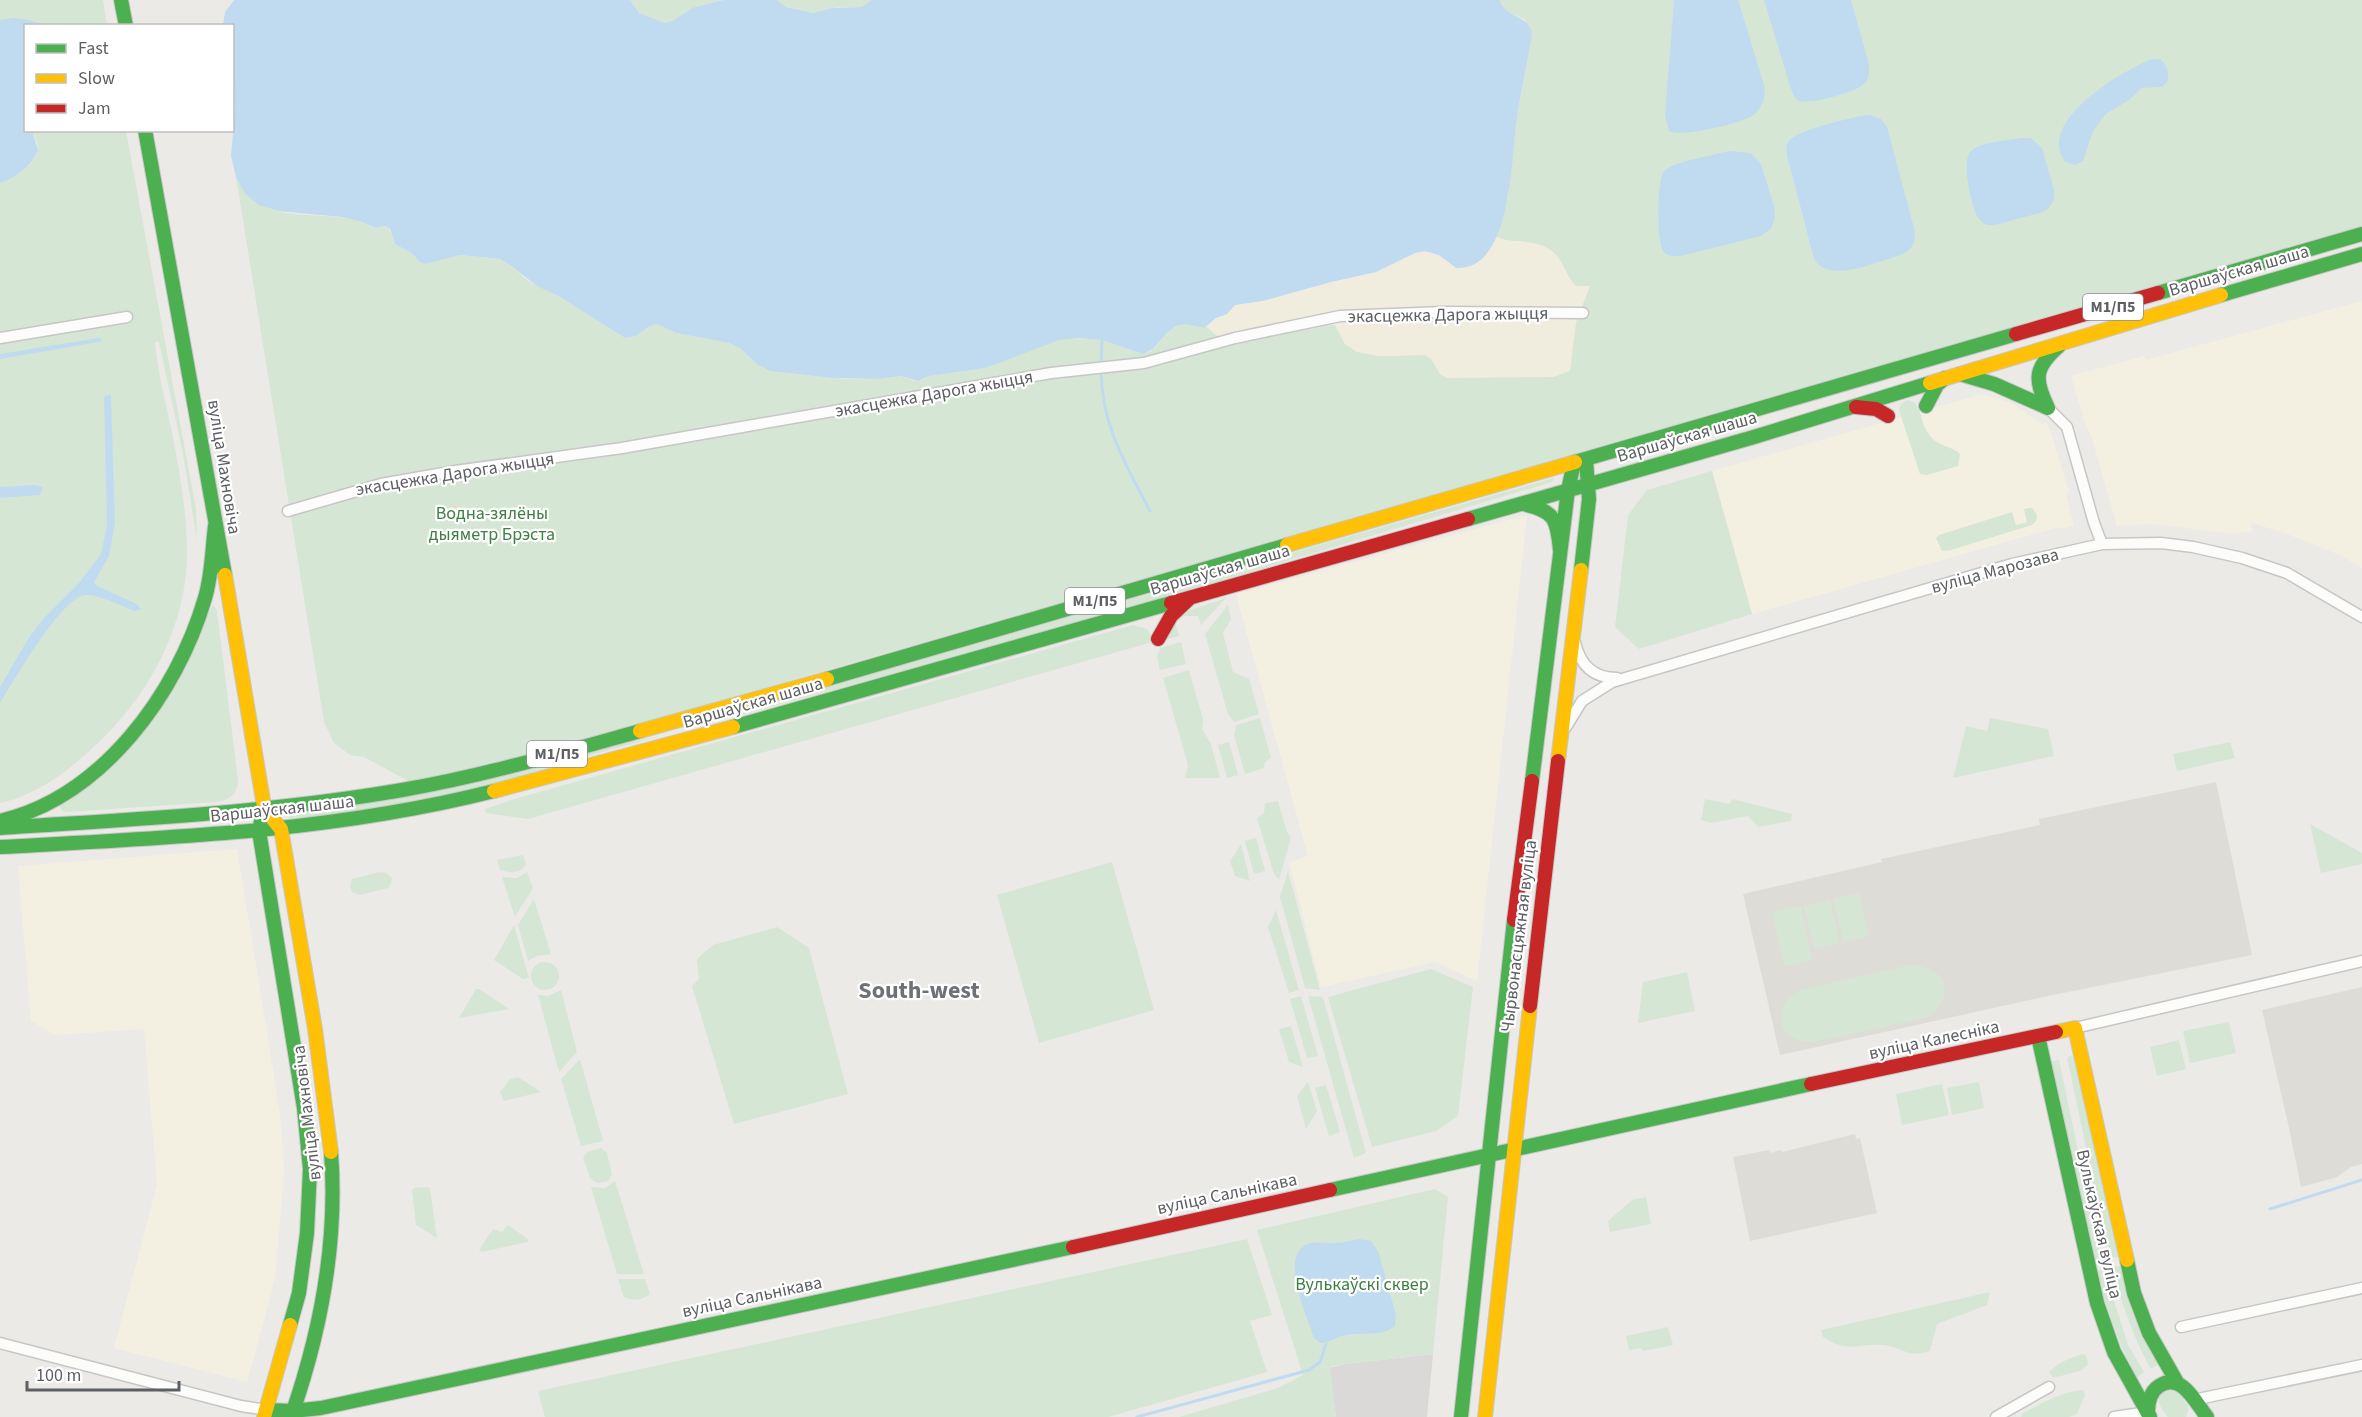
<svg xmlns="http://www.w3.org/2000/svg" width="2362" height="1417" font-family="'Source Sans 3',sans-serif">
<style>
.commercial{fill:#f3f0e2}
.industrial{fill:#dbd9d7}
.education{fill:#dedcd7}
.green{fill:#d6e6d4}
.sand{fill:#f1edde}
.water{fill:#c0dbf0}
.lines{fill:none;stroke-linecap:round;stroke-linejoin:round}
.stream{stroke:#c0dbf0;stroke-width:3}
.street-casing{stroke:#c6c6c6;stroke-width:13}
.fast-casing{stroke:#c8c8c8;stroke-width:16}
.slow-casing{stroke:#c8c8c8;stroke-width:16}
.jam-casing{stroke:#c8c8c8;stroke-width:16}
.street{stroke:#fcfcfb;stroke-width:10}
.fast{stroke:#4caf50;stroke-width:14}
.slow{stroke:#ffc107;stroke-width:14}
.jam{stroke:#c62828;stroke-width:14}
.labels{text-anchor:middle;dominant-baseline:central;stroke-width:4.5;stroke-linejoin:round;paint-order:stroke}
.shield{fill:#fff;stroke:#8e8f92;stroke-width:1.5}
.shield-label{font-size:16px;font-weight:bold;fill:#5d5f63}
.street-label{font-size:18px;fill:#5d5f63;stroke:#fff}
.park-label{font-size:18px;fill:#407f44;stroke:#fff}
.district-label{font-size:24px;font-weight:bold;fill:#6e7175;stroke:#fff}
</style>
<rect width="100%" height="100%" fill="#ebeae7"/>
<path class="commercial" d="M2362 301V568L2340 555 2285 533 2251 523 2253 531 2233 534 2152 524 2117 526 2092 438 2085 422 2071 376 2144 356 2146 360Z
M1982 394 2011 403 2042 424 2046 423 2050 430 2069 492 2066 494 2074 526 2062 529 2059 527 1752 614 1712 471Z
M1527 515 1477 981 1435 962 1321 987 1289 862 1308 856 1236 594Z
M237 849 280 1113 284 1171 276 1270 270 1298 247 1382 114 1348 157 1185 144 1029 55 1035 31 1021 18 866Z"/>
<path class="industrial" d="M1433 1354 1427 1417H1336L1329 1368 1346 1364Z"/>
<path class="education" d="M2216 782 2252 955 2048 996 1780 1055 1743 894 1882 862 1881 859 2040 825 2039 819Z
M2362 987V1164L2351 1167 2337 1177 2301 1187 2289 1128 2262 1010Z
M1855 1134 1856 1139 1860 1138 1877 1213 1750 1241 1733 1157 1769 1150 1770 1153 1781 1150 1782 1152Z"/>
<path class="green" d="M0 0H103L107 25H47L40 23 0 20Z
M630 0H724L686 11 672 21 665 23 639 13Z
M777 0H872L861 7H838L813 13 786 7Z
M1500 0H2362V226L502 764 410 782 364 757 350 755 334 743 324 722 236 177C256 220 298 213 338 217 346 218 354 219 361 222 366 223 369 227 374 228 379 228 383 226 388 227L394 241 410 252 416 259 460 255 500 259 510 265 528 281 560 297 625 338 636 336 650 326 657 324 676 333 729 343 741 349 763 368 777 372 844 379H880L900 376 914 381 921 380 929 376 986 368 1043 344 1068 338 1102 340 1140 353 1150 352C1162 343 1167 327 1183 324 1192 323 1198 329 1207 327L1223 341 1261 337 1327 325H1335L1345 344 1378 356 1425 355 1432 360 1440 374 1573 340 1576 322 1589 286H1576L1568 279 1564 268 1523 241H1506L1497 237 1508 198 1517 117 1532 36 1524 19 1507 12Z
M32 131H126L196 509 197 540 183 454 159 342H155C158 379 170 417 176 454 182 486 187 520 187 553 187 621 153 688 106 735 76 765 42 794 0 803V183C14 178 36 165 38 149 38 143 34 136 32 131Z
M1907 400 1914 402C1923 412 1921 427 1931 437 1938 446 1952 446 1960 454L1958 466 1927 475 1920 474 1899 410 1901 404Z
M1712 471 1752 614 1639 649 1615 627 1628 515 1647 490Z
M1554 478 1552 482C1276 565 1000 646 722 720L817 692 832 684Z
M2029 508H2032L2037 515 2036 521 2032 525 1951 550 1942 551 1936 538 1939 535 2012 512 2016 525 2027 522 2024 509Z
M1226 598 1201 625 1198 616H1184L1175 623 1179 636 1163 640 1179 614Z
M213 605 217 611 238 780C238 794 229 800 217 802L65 812 61 810 60 806 125 753Z
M1228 605 1231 619 1223 633 1233 672 1249 679 1259 714 1234 722 1228 714 1205 634Z
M1133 625 1147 629 1152 637 1149 643 528 819 486 813 485 809 511 800Z
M1181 642 1186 664 1160 670 1157 657 1160 648Z
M1189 670 1203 719 1202 729 1211 744 1220 778H1185L1188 765 1163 678Z
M1260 718 1271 758 1265 762 1264 768 1245 774 1234 735 1236 725Z
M1990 718 2048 729 2054 756 1953 778 1966 726 1987 731Z
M660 736 570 761 534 775 478 788 340 815 288 818 293 814Z
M1229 742 1238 775 1227 778 1218 745Z
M2230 742 2235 758 2177 771 2173 754Z
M1705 799 1730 804 1732 799 1792 814 1791 821 1758 827 1748 816 1711 823 1701 820Z
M1278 801 1287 832 1291 837 1279 880 1274 874 1257 818 1264 813 1265 803Z
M2310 824 2362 853V864L2321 873Z
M1256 838 1265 871 1254 874 1245 841Z
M1241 844 1250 881 1235 876 1230 861Z
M523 855 526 865C519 874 510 873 500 870L497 860Z
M1112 862 1154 1010 1039 1043 997 895Z
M1288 871 1320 990 1305 988 1280 897Z
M379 872 386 873 392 878 390 886 388 888 360 895 352 892 350 886 352 879Z
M527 872 533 888 515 917 502 877 517 878Z
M1859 893 1869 936 1843 942 1833 899Z
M534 899 551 954 537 956 528 961 518 925Z
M1830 900 1840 943 1814 949 1804 906Z
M1801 906 1812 960 1784 966 1772 912Z
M1276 910 1299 990 1289 993 1268 927Z
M514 925 529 978 523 979 494 960Z
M777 927 809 948 848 1094 734 1124 692 986 699 979 697 959 713 945Z
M531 976a14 14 0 1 1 28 0a14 14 0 1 1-28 0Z
M1910 965C1945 966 1957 993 1929 1017L1814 1042C1777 1043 1769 1007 1801 990Z
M1431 969 1473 987 1458 1116 1436 1131 1372 1147 1328 997Z
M1687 972 1695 1011 1638 1023 1643 982Z
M476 989H479L509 1009 459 1018Z
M561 990 577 1052 559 1072 538 995 548 996Z
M1301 996 1318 1056 1307 1058 1290 999Z
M1308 996 1323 997 1366 1153 1354 1158Z
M2229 1022 2236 1053 2190 1063 2183 1031Z
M1291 1026 1303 1067 1289 1062 1279 1029Z
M2179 1040 2186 1069 2157 1076 2150 1047Z
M2075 1055 2118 1257 2109 1258 2067 1057Z
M580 1059 603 1141 581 1146 561 1079Z
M2059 1060 2101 1260 2093 1261 2050 1062Z
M518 1077 541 1092 504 1101 500 1092 510 1079Z
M1308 1082 1317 1111 1306 1129 1297 1096Z
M1979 1082 1984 1108 1952 1115 1947 1088Z
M1942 1084 1949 1115 1902 1125 1896 1094Z
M1326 1085 1340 1132 1329 1136 1315 1088Z
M601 1148 607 1153 612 1174 608 1181 597 1183 590 1178 583 1157 587 1152Z
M615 1181 644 1274H617L591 1187 605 1188Z
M428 1187 430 1189 437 1238 416 1225 412 1191 414 1188Z
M1435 1189 1448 1197 1433 1354 1346 1364 1330 1367 1336 1417H1179L1278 1388 1303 1375 1257 1230Z
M1646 1197 1651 1224 1610 1232 1608 1221 1632 1200Z
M508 1225 529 1240 527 1242 482 1252 479 1250 493 1229 502 1232Z
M1247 1239 1272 1315 1250 1321 1267 1372 1108 1417H545L538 1391Z
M2120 1266C2129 1301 2140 1333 2158 1364L2151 1369C2132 1336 2122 1303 2112 1267Z
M2104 1269 2128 1345 2144 1372 2137 1378C2118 1344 2107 1308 2096 1271Z
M618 1279H645L650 1294C642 1301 633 1301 624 1297Z
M1990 1292 1987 1305 1937 1324 1930 1351C1906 1359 1904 1347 1883 1345 1858 1343 1849 1354 1823 1337L1821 1330Z
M1668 1327 1673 1345 1644 1351 1640 1348 1629 1350 1626 1336Z
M2084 1354 2087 1357 2088 1365 2080 1371 2053 1378 2049 1372C2059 1362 2071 1357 2084 1354Z
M2177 1389 2189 1408 2186 1417H2168C2160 1407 2155 1402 2162 1390Z
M2083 1390 2085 1395 2077 1414 2069 1417H2021L2022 1414C2042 1403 2060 1392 2083 1390Z"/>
<path class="sand" d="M1497 237C1515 245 1535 238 1552 251 1564 260 1565 276 1576 286H1590L1576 322 1570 371 1553 377 1447 378 1440 374 1432 360 1425 355 1378 356 1357 352 1345 344 1335 325H1327L1231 345 1223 341 1207 327 1216 318 1227 314 1234 305 1263 301 1331 282 1376 272 1415 253 1432 252 1450 264 1492 246Z"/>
<path class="water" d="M234 0H630L639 13 665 23 672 21 692 8 724 0H777L786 7 813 13 832 8 861 7 872 0H1500C1506 20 1531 14 1532 36 1527 64 1521 91 1517 118 1511 156 1513 271 1456 268L1439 255 1425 251 1415 253 1376 272 1331 282 1263 301 1235 305 1227 314 1216 318 1204 328 1185 324 1176 326 1168 332 1153 349 1143 354 1102 340 1077 338 1059 340 986 368 929 376 918 381 900 376 880 379 832 378 770 371 758 365 741 349 729 343 676 333 657 324 650 326 636 336 625 338 560 297 537 286 510 265 500 259 460 255 425 264 420 262 410 252 395 244 390 229 386 226 375 228 362 222 342 217 278 211 259 205 245 194 236 177 231 156 235 111 232 26 223 25 225 12Z
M1674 0H1738L1765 88C1765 98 1762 107 1755 114 1744 123 1681 138 1669 131L1665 116Z
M1764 0H1851L1868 61C1870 70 1870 78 1864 84 1856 92 1809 105 1799 101 1794 98 1793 94 1791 89Z
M14 18 28 20 47 25 26 26V130L32 131 38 150C33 165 16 178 0 183V20Z
M2152 59H2160C2167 64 2170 75 2167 82L2162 87 2142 88 2129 100 2106 114 2093 131 2083 161 2075 165 2065 162C2036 121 2122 71 2152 59Z
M1870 115 1881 119 1887 127 1914 228C1917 240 1913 250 1901 255 1878 261 1829 285 1814 259L1787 155C1786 149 1786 142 1792 138 1800 130 1858 115 1870 115Z
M2022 138H2031L2042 148 2054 190V200L2049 208 2043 212 1995 225H1987C1983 223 1979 220 1977 216 1971 203 1960 159 1972 150 1982 142 2009 140 2022 138Z
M1730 151 1751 153 1761 164 1774 206 1775 217 1771 229 1761 236 1681 256C1675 256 1668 257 1664 252 1656 244 1657 179 1664 171 1674 161 1715 155 1730 151Z
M99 338 102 340 99 342 0 359V354Z
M109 394 111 396 115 523 109 556 94 582 97 586 137 604 141 609 135 611C123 607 98 594 86 595 61 597 14 681 0 703V687L28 639 44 618 78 584 101 554 107 525 104 397Z
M35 485 43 487 40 495 0 498V487Z
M1359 1239 1371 1241 1378 1251 1396 1315 1395 1326C1382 1338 1359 1331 1342 1336 1334 1338 1329 1344 1320 1343L1314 1338C1307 1316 1278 1255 1308 1244 1317 1240 1327 1244 1336 1243 1344 1243 1351 1240 1359 1239Z"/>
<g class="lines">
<path class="stream" d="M1101 364 1102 340
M1101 370C1102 427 1125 463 1150 511
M2270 1209 2362 1180
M1137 1417 1309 1370 1320 1362 1326 1344"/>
<g class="street-casing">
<path id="street" d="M0 338 127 317
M2048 408 2067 427 2094 523 2102 544
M288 511 381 484 455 471 622 448 1051 373 1144 363 1235 338 1340 316 1444 312 1583 313
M1575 642C1580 665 1593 678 1617 678
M1566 727 1582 701 1612 682 2012 564 2102 544 2161 543 2193 547 2242 558 2287 573 2362 617
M2075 1028 2362 961
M2181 1327 2362 1288
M0 1343 241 1406 267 1410
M2193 1400 2362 1365
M1996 1417 2049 1387
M2114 1417 2148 1412"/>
</g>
<g class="fast-casing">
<path id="fast" d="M121 0 126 26
M145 130 225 575
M2158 293 2362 234
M2221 295 2362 254
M1960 374 1994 384 2048 408
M1926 406 1937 385 1945 378
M2048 408C2034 379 2034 368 2059 346
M1575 462 2016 334
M1523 504C1555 511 1557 519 1560 550
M1468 519 1754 437 1930 383
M1581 570 1589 499 1586 460
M827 679 1287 545
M733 727 1171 603
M1532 781 1568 490 1574 463
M264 806 259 831 304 1108 310 1169 307 1233 299 1293 290 1325
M0 821C102 797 177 694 205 598 212 575 212 550 215 526
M0 828C134 819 269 813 402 790 483 776 561 753 640 731
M0 847C166 838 332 832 494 791
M2038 1036 2097 1303 2114 1352 2150 1417
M1330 1190 1811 1084
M2127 1260 2134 1293 2149 1333 2178 1384
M267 1410 293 1411 321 1408 1073 1247
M2148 1412C2148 1402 2150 1392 2159 1386 2181 1371 2196 1403 2207 1417
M291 1417C321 1331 338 1243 331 1152
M1461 1417 1514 920"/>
</g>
<g class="slow-casing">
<path id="slow" d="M1930 383 2221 295
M1287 545 1575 462
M225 575 264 806
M640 731 827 679
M1558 761 1581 570
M494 791 733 727
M272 818 281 829 315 1029 331 1152
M2056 1032 2075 1028 2127 1260
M264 1417 290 1325
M1485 1417 1530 1006"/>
</g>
<g class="jam-casing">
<path id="jam" d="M2016 334 2158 293
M1856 407 1876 409 1888 416
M1171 603 1468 519
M1158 639 1171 616 1189 599
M1514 920 1532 781
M1530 1006 1558 761
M1811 1084 2056 1032
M1073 1247 1330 1190"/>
</g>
<use href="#street" class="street"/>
<use href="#fast" class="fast"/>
<use href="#slow" class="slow"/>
<use href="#jam" class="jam"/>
</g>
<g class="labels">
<g class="shield">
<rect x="2083" y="294" width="60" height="26" rx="4.5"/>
<rect x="1065" y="588" width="60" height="26" rx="4.5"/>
<rect x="527" y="741" width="60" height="26" rx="4.5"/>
</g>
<g class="shield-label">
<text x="2113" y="307">М1/П5</text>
<text x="1095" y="601">М1/П5</text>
<text x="557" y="754">М1/П5</text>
</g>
<g class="street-label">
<text transform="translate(2239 271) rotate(-16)">Варшаўская шаша</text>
<text transform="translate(1448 315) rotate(-1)">экасцежка Дарога жыцця</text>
<text transform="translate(934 394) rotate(-10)">экасцежка Дарога жыцця</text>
<text transform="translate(1687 437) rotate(-16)">Варшаўская шаша</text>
<text transform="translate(224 467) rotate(81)">вуліца Махновіча</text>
<text transform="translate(455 474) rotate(-9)">экасцежка Дарога жыцця</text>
<text transform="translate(1220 570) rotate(-16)">Варшаўская шаша</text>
<text transform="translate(1995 571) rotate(-15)">вуліца Марозава</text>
<text transform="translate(753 703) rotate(-16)">Варшаўская шаша</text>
<text transform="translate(282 809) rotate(-6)">Варшаўская шаша</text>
<text transform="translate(1519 936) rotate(-83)">Чырвонасцяжная вуліца</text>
<text transform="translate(1934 1040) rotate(-12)">вуліца Калесніка</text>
<text transform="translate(307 1113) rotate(-97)">вуліца Махновіча</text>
<text transform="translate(1227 1194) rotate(-12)">вуліца Сальнікава</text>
<text transform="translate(2099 1224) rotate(77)">Вулькаўская вуліца</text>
<text transform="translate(752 1297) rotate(-12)">вуліца Сальнікава</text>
</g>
<g class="park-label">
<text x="492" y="513">Водна-зялёны<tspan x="492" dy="21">дыяметр Брэста</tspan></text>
<text x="1362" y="1284">Вулькаўскі сквер</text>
</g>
<g class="district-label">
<text x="919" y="990">South-west</text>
</g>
</g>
<rect x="24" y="24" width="210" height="108" fill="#ffffff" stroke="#bebfc1" stroke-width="1.5"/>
<rect x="36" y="44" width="30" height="9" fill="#4caf50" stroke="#bebfc1" stroke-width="1.5"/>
<text x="78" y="54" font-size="18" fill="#5d5f63">Fast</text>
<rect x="36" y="74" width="30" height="9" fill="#ffc107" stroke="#bebfc1" stroke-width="1.5"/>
<text x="78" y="84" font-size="18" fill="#5d5f63">Slow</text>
<rect x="36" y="104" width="30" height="9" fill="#c62828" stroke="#bebfc1" stroke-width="1.5"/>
<text x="78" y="114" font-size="18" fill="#5d5f63">Jam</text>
<path d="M27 1381v9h152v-9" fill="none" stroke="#5d5f63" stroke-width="3"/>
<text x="36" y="1381" font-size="18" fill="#5d5f63" stroke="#ffffff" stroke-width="4.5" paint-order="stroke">100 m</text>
</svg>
